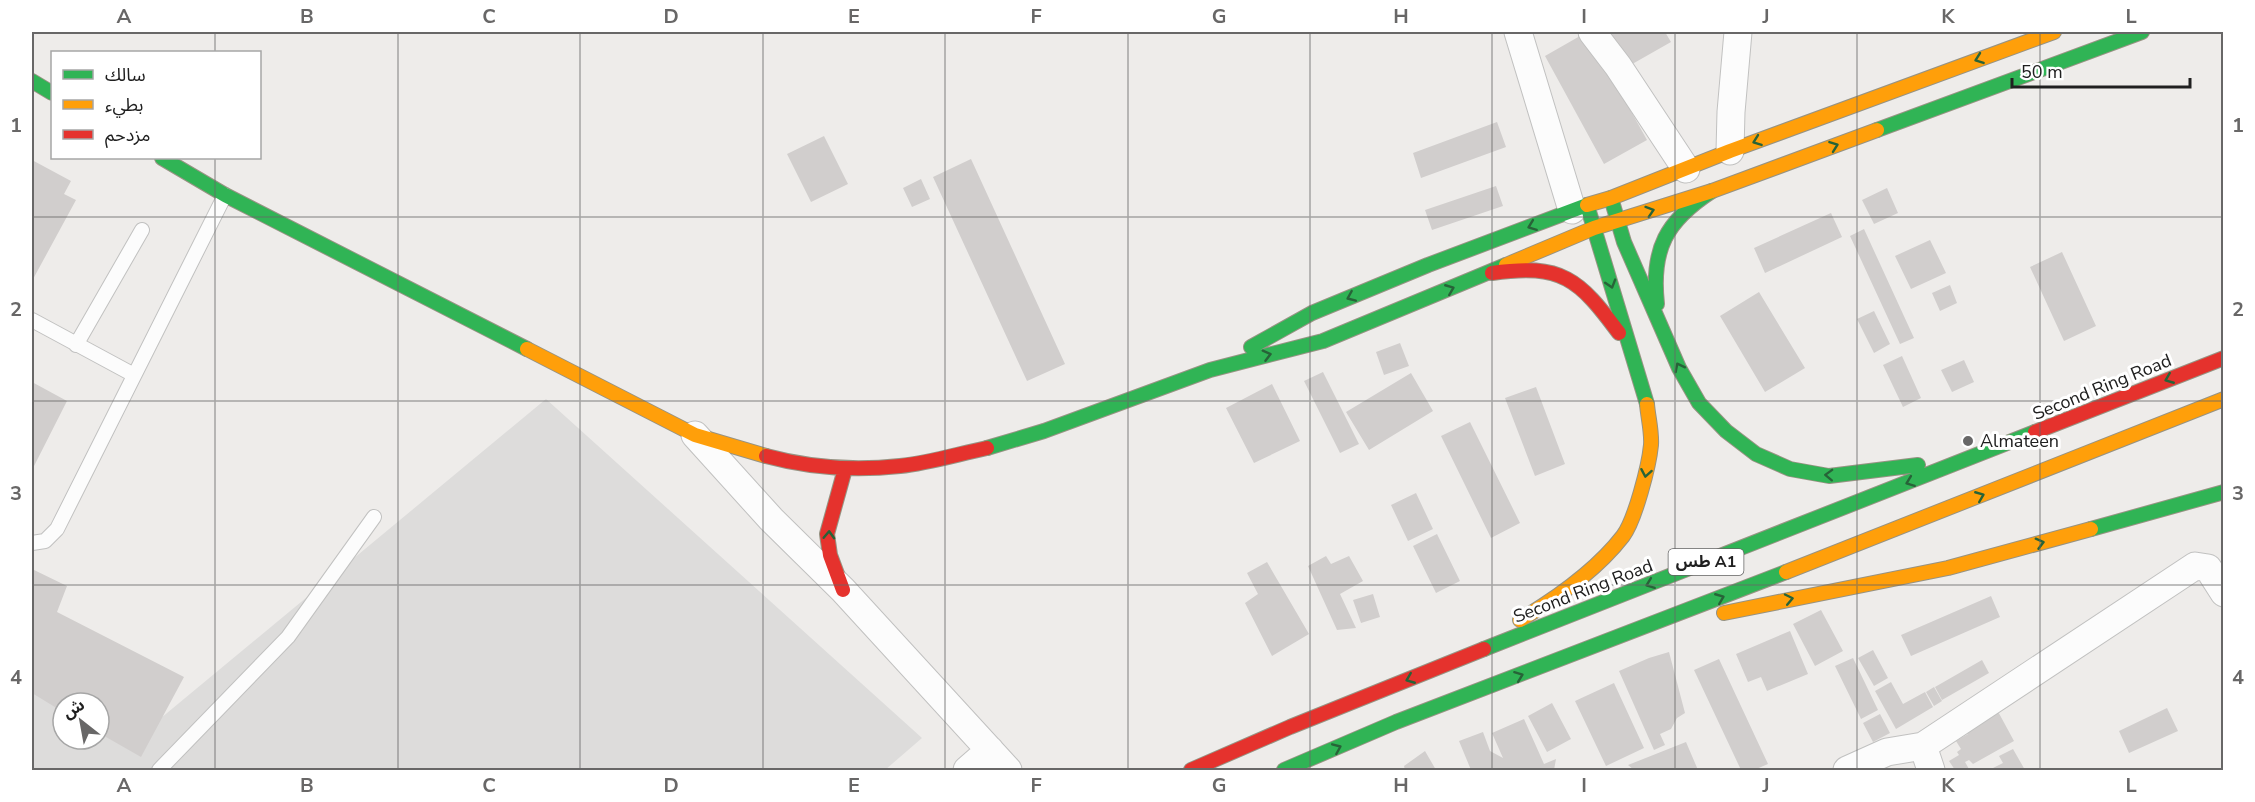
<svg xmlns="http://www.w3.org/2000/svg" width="2255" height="802" font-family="'Nunito Sans','Noto Sans Arabic',sans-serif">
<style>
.residential{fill:#dddcdb}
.building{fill:#d1cecd}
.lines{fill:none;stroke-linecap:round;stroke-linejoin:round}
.lane-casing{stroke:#c1c1c0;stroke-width:16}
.street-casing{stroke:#c1c1c0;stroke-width:29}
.fast-casing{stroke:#979383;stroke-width:16}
.slow-casing{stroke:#979383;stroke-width:16}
.jam-casing{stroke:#979383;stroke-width:16}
.lane{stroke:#fcfcfc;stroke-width:14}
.street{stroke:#fcfcfc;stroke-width:27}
.fast{stroke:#30b455;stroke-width:14}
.slow{stroke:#ff9f0a;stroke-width:14}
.jam{stroke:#e5322d;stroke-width:14}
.oneway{stroke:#276338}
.grid{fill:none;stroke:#686767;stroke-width:1.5;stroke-opacity:0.55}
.poi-dot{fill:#686767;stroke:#fff;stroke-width:2}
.labels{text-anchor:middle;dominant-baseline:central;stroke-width:6;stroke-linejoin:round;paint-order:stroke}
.shield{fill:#fff;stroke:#636363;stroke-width:1.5}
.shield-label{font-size:16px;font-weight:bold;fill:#202020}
.street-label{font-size:18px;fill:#202020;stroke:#fff}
.poi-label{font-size:18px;fill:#202020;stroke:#fff;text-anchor:start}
.neatline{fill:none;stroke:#686767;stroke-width:2}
.grid-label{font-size:20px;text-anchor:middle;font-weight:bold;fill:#686767}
</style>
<rect width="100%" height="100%" fill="#eeecea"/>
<path class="residential" d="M546 399 922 738 885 770H32V666L74 703H63V739H99V724L126 747Z"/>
<path class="building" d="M1587 32 1647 140 1604 164 1545 56Z
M1606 32H1665L1671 42 1627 67Z
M1497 122 1506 147 1421 178 1413 153Z
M824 136 848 184 811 202 787 154Z
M971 159 1065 364 1027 381 933 177Z
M32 160 71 181 64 194 76 200 32 281Z
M921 179 930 199 912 207 903 188Z
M1496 186 1503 206 1432 230 1425 210Z
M1887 188 1898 213 1874 224 1862 200Z
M1831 213 1842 237 1765 273 1754 248Z
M1864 229 1914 338 1900 344 1850 236Z
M1930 240 1946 273 1911 289 1895 256Z
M2062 252 2096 326 2064 341 2030 267Z
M1950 285 1957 303 1940 311 1932 293Z
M1759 292 1805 368 1765 392 1720 316Z
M1874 311 1890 344 1874 353 1857 319Z
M1400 343 1409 366 1384 375 1376 352Z
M1902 356 1921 398 1903 407 1883 365Z
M1964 360 1974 382 1952 392 1941 370Z
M1323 372 1359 444 1340 453 1304 381Z
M1411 373 1433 411 1369 450 1346 412Z
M32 382 67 401 32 470Z
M1272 384 1300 441 1254 463 1226 408Z
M1536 387 1565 464 1535 476 1505 398Z
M1470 422 1520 523 1491 538 1441 436Z
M1416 493 1433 529 1408 541 1391 505Z
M1437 534 1460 581 1436 593 1413 546Z
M1326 556 1331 564 1349 556 1363 581 1340 594 1356 628 1337 630 1308 566Z
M1267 562 1309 634 1272 656 1245 603 1258 594 1247 573Z
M32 569 67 586 57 612 184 677 141 757 99 733V703H63V712L32 693Z
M1373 594 1380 617 1361 623 1353 600Z
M1991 596 2000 617 1911 656 1901 635Z
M1821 610 1843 651 1815 666 1793 624Z
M1790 631 1808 674 1767 691 1761 677 1748 682 1736 654Z
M1873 650 1888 678 1874 686 1858 658Z
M1669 652 1685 713 1677 718 1671 729 1660 734 1665 745 1654 750 1619 671 1649 658Z
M1853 658 1878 710 1861 719 1835 666Z
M1719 659 1768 764 1754 770H1741L1694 670Z
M1982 660 1989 673 1942 700 1935 687Z
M1891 682 1903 704 1925 692 1933 707 1896 729 1875 691Z
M1614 683 1644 748 1606 766 1575 701Z
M1934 687 1942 701 1934 706 1926 692Z
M1552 703 1571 739 1547 752 1528 716Z
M1995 706 2014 741 1973 764 1969 760 1965 762 1969 769 1966 770H1955L1949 761 1959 755 1957 752 1961 749 1956 741 1968 734 1964 728 1975 727 1993 716 1987 715Z
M2167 708 2178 731 2129 753 2119 731Z
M1880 714 1890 733 1873 742 1863 723Z
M1524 719 1544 764 1556 759 1554 770H1471L1459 741 1483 732 1490 751 1503 758 1492 733Z
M1686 742 1698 770H1634L1628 765Z
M2013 749 2025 770H1989L2003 763 1999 756Z
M1425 751 1436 770H1405L1404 766Z"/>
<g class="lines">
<g class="lane-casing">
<path id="lane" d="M32 320 134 375
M76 345 142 230
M32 543 45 541 57 529 225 195
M159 770 288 637 374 517"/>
</g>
<g class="street-casing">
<path id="street" d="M1518 32 1572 210
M1592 32 1618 66 1686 169
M1730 151 1731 112 1738 32
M695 435 771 519 843 590 1008 770
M1923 746 1931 770
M967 770 990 750
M1847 770 1887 752 1923 746 2195 566 2208 568 2224 593"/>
</g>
<g class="fast-casing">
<path id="fast" d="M32 81 52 93
M1877 130 2142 32
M162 158 225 195 527 349
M1611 198 1624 242 1679 368 1699 403 1726 431 1756 454 1790 469 1829 476 1918 465
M1587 205 1647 404
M1657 304C1651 249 1666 221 1712 191
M1251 347 1312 313 1428 265 1587 205
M987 448 1044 431 1210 370 1323 341 1506 265
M2091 529 2224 492
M1484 649 2035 432
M1284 770 1396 722 1786 572"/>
</g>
<g class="slow-casing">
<path id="slow" d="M1587 205 1611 198 1730 151 2054 32
M1594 228 1712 191 1877 130
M1506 265 1594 228
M527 349 695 435 766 456
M1786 572 2224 399
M1724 613 1948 568 2091 529
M1520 620C1557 598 1596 571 1623 536 1635 520 1649 466 1651 445 1652 432 1648 417 1647 404"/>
</g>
<g class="jam-casing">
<path id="jam" d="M1492 273C1562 263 1579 279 1619 333
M2035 432 2224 358
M766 456C810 468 854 471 900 466 929 463 958 454 987 448
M843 590 830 555 827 534 845 469
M1191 770 1290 727 1484 649"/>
</g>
<use href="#lane" class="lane"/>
<use href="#street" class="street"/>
<use href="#fast" class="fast"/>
<use href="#slow" class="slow"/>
<use href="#jam" class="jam"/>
</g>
<defs><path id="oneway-chevron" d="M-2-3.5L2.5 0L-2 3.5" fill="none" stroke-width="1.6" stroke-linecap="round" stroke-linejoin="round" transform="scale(1.5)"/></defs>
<g class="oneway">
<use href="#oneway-chevron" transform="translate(1979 59) rotate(160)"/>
<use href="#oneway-chevron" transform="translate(1757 141) rotate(160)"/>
<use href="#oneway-chevron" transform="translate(1834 146) rotate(-20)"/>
<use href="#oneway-chevron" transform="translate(1650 211) rotate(-18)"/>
<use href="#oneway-chevron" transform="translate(1532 226) rotate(159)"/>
<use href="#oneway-chevron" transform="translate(1611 284) rotate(73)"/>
<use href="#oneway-chevron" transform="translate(1450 289) rotate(-22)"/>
<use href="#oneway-chevron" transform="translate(1351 297) rotate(157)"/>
<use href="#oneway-chevron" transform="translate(1267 355) rotate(-15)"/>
<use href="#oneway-chevron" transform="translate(1679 367) rotate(-117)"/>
<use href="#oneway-chevron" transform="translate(2169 379) rotate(158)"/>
<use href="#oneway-chevron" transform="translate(1646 473) rotate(100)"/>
<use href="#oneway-chevron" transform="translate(1829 475) rotate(-178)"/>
<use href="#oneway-chevron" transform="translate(1910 482) rotate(159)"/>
<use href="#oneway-chevron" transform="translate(1980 496) rotate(-22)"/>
<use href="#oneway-chevron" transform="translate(829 535) rotate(-88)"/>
<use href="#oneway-chevron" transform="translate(2040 543) rotate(-15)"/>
<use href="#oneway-chevron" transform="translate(1650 584) rotate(159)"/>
<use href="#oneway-chevron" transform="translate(1720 598) rotate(-22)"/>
<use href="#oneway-chevron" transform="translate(1789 599) rotate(-12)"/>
<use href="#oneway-chevron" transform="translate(1519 676) rotate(-21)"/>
<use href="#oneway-chevron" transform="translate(1410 679) rotate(158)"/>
<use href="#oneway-chevron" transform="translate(1337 748) rotate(-23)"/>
</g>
<path class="grid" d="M215 32V52M398 32V770M580 32V770M763 32V770M945 32V770M1128 32V770M1310 32V770M1492 32V770M1675 32V770M1857 32V770M2040 32V770M215 158V770M32 217H2224M32 401H2224M32 585H2224"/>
<circle class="poi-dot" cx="1968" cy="441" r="6"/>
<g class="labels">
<rect class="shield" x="1668.5" y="549" width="75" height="26" rx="4.5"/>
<g class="shield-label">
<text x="1706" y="562">طس A1</text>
</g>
<g class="street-label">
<text transform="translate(2102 387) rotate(-22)">Second Ring Road</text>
<text transform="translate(1583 591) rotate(-21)">Second Ring Road</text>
</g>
<g class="poi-label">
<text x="1980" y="441">Almateen</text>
</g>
</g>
<rect width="2255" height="802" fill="none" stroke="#ffffff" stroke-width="66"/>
<rect x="51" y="51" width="210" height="108" fill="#ffffff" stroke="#a6a6a6" stroke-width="1.5"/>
<rect x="63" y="70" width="30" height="9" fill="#30b455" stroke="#a6a6a6" stroke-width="1.5"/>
<text x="105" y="81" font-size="18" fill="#202020">سالك</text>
<rect x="63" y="100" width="30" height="9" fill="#ff9f0a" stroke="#a6a6a6" stroke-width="1.5"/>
<text x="105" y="111" font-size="18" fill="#202020">بطيء</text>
<rect x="63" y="130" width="30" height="9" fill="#e5322d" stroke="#a6a6a6" stroke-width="1.5"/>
<text x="105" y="141" font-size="18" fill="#202020">مزدحم</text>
<g transform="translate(81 721) rotate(329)"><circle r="28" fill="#ffffff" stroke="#a6a6a6" stroke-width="1.5"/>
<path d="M0-4.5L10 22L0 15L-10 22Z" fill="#686767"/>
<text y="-9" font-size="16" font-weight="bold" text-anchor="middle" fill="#202020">ش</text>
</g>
<path d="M2012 78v9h178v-9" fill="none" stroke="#202020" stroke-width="3"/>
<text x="2021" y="78" font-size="18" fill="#202020" stroke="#ffffff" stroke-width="4.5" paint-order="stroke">50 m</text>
<rect x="33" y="33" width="2189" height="736" class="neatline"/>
<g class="grid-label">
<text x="124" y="23">A</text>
<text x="307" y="23">B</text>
<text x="489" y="23">C</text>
<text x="671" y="23">D</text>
<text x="854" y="23">E</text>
<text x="1036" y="23">F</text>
<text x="1219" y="23">G</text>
<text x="1401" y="23">H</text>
<text x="1584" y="23">I</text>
<text x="1766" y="23">J</text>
<text x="1948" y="23">K</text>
<text x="2131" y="23">L</text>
<text x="16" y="132">1</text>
<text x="2238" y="132">1</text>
<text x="16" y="316">2</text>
<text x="2238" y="316">2</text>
<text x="16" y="500">3</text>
<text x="2238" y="500">3</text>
<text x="16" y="684">4</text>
<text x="2238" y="684">4</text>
<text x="124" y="792">A</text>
<text x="307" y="792">B</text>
<text x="489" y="792">C</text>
<text x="671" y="792">D</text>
<text x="854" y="792">E</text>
<text x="1036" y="792">F</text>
<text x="1219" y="792">G</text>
<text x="1401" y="792">H</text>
<text x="1584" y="792">I</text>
<text x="1766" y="792">J</text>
<text x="1948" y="792">K</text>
<text x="2131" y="792">L</text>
</g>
</svg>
